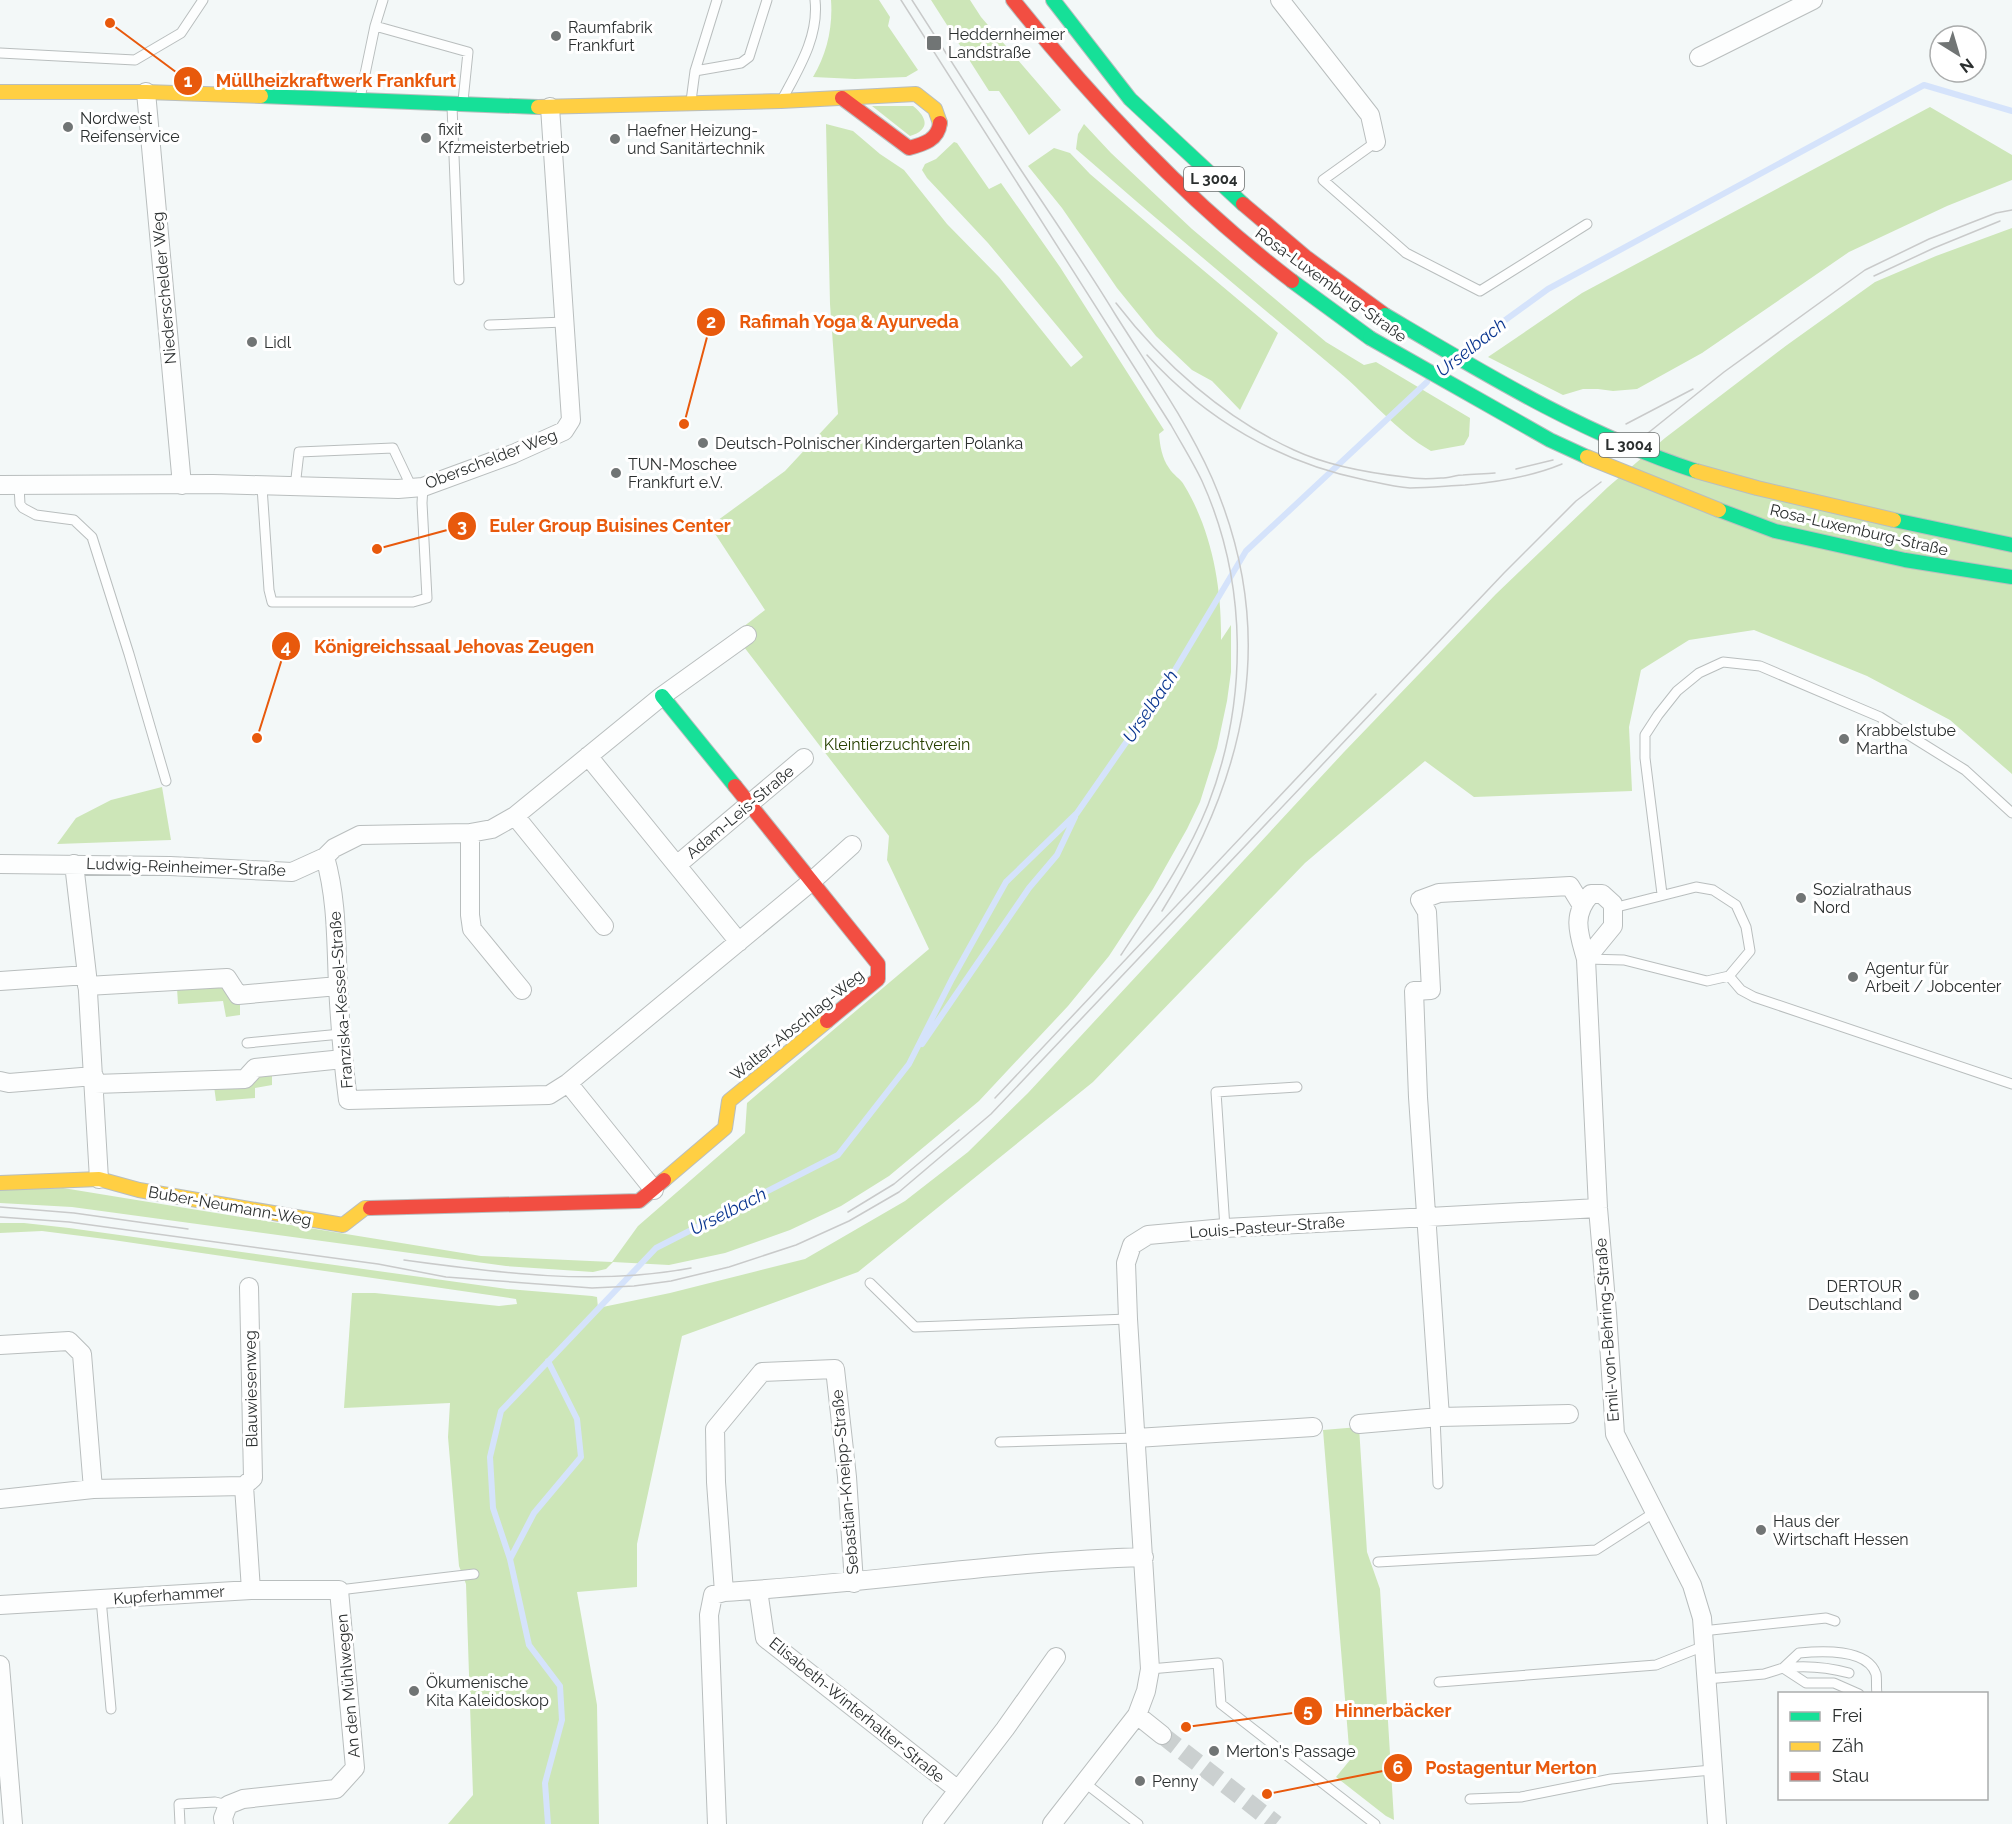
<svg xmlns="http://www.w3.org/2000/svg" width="2012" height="1824" font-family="Raleway,sans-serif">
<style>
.green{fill:#cde6b8}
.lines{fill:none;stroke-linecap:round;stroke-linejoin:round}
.stream{stroke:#d5e3fb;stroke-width:6}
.street-tunnel{stroke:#cbd0d0;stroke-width:18;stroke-dasharray:18 9;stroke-linecap:butt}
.lane-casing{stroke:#b9bebe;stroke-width:11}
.street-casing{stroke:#b9bebe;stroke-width:20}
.fast-casing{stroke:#b9bebe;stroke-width:16}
.slow-casing{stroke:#b9bebe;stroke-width:16}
.jam-casing{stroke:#b9bebe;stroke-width:16}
.lane{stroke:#fdfefe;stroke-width:9}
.street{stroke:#fdfefe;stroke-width:18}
.fast{stroke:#16e098;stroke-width:14}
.slow{stroke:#ffcf43;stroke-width:14}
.jam{stroke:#f24e42;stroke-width:14}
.tram{stroke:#c9caca;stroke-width:1.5}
.fast-bridge-casing{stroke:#b9bebe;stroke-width:16;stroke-linecap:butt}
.slow-bridge-casing{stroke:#b9bebe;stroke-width:16;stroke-linecap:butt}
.fast-bridge{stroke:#16e098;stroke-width:14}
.slow-bridge{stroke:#ffcf43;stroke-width:14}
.poi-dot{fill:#717575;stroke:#fff;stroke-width:2}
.labels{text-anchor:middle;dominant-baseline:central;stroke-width:6;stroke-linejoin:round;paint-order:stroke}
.shield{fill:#fff;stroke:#6b6d6d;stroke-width:1.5}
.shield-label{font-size:15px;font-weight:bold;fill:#2b2f2f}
.poi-label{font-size:16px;fill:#2b2f2f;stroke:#fff;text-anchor:start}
.street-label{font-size:16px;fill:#2b2f2f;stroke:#fff}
.park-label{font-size:16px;fill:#274000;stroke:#fff}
.water-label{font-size:18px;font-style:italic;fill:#0a3690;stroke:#fff}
.leader{fill:none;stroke:#e8590c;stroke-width:2}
.callout-dot{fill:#e8590c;stroke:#fff;stroke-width:2}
.mark-label{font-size:18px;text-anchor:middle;font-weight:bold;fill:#fff}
.callout-label{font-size:18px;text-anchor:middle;font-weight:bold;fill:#e8590c;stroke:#fff;stroke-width:6;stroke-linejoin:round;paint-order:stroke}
</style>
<rect width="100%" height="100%" fill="#f3f8f8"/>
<path class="green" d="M831 0H879L890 17 888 26 918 70 906 77 855 79 813 77C827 54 833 27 831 0Z
M931 0H970L981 17 1061 110 1029 135 999 91H989Z
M872 106H913C927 117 931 130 910 136Z
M1930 107 2012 155V180L1947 206 1849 252 1702 353 1637 389 1613 391 1598 389H1583L1563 395 1488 357 1582 293Z
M826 124 853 131 880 154 904 170 947 224 999 277 1071 367 1083 357 988 243 927 178 922 170 925 164 936 159 954 142 957 143 989 189 1001 183 1060 267 1164 430 1159 434C1160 446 1162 458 1169 468 1173 475 1181 479 1184 485 1212 531 1222 588 1221 640L1231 625V672L1227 701 1217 748 1200 802 1187 829 1153 889 1109 956 1068 1006 979 1101 889 1176 841 1206 790 1230 725 1253 669 1265 613 1262 606 1269 593 1272 506 1266 72 1207 0 1203V1190L63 1188 481 1256 612 1262 638 1226 745 1133 747 1103 929 949 887 860 889 836 734 634 765 610 710 526 785 471 838 414 830 304Z
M1084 124 1111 153 1192 229 1326 342 1364 365 1376 362 1470 418 1469 436 1464 445 1431 451C1396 431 1369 397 1338 371 1250 298 1162 224 1076 149L1078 134Z
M1054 148 1070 153 1090 174 1166 239 1278 333 1240 410 1212 381 1192 370 1156 336 1117 288 1062 208 1028 166Z
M2012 228V774L1950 720 1867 676 1754 630 1689 640 1641 670 1629 727 1632 791 1474 797 1425 761 1305 863 1093 1082 858 1272 682 1336 637 1544V1587L577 1592 597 1705 599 1824H448L473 1795 466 1584 459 1566 448 1437 450 1403 344 1408 352 1293H375L499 1306 517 1304 516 1299 113 1240 42 1231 0 1233V1223H24L69 1228 507 1289 592 1296 597 1297 598 1308 670 1293 805 1259 905 1201 968 1152 1028 1093 1344 752 1496 594 1608 487 1665 438 1787 345 1875 282 1936 256Z
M162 787 171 840 57 844 76 818 111 800Z
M226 982 240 1002V1015L226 1017 223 1001 178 1004 177 988Z
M272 1073V1085L255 1088V1098L216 1101 214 1086 256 1074Z
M1359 1427 1367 1552 1380 1589 1394 1820 1386 1816 1336 1777 1350 1760 1323 1430Z"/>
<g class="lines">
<path class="stream" d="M1464 350 1548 289 1924 85 2012 111
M922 1044 1029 888 1057 855 1075 817
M510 1559 534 1513 581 1457 577 1419 548 1361
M548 1824 545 1783 562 1720 560 1686 529 1645 510 1559 493 1508 490 1457 501 1411 656 1248 838 1155 909 1064 952 979 1006 882 1077 813 1166 685 1246 551 1427 382"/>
<path class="street-tunnel" d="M1162 1735 1276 1824"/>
<g class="lane-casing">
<path id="lane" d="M375 26 468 52 463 101
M0 53 135 60 181 33 203 0
M695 71 741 63 749 57 767 0
M360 98 375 26 383 0
M783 98C799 68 819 36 815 0
M691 101 695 71 717 0
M452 106 459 280
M1376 142 1323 180 1406 253 1480 291 1587 224
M489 325 564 322
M19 486 20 504 23 508 36 515 74 520 92 537 129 654 166 781
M262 487 269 590 272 602H413L427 598 422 503 423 487
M295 487 299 452 393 448 412 488
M1662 894 1645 758V735L1658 715 1677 691 1699 673 1723 662 1760 666 1880 717 1965 770 2012 813
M1586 959 1624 960 1707 981 1729 976 1750 951 1746 927 1736 905 1713 890 1696 887 1613 908
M1729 976 1741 990 1754 997 2012 1084
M247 1043 341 1034
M1225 1228 1216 1092 1297 1087
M870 1283 915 1327 1128 1319
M1435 1418 1438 1484
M1000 1442 1136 1438
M1378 1562 1596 1550 1655 1512
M339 1590 474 1574
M101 1599 111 1709
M1702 1631 1826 1618 1835 1621
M1150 1669 1218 1663 1221 1704 1375 1824
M1849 1673C1827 1667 1806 1665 1783 1668L1799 1653C1821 1651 1867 1648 1876 1674 1877 1680 1876 1688 1877 1694
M1706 1679 1764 1674 1783 1668 1806 1683H1834L1859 1694
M1439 1682 1656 1665 1704 1646
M1085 1783 1138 1824
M1470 1799 1521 1797 1611 1779 1712 1770
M180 1824 179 1804 215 1802 228 1805"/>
</g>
<g class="street-casing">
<path id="street" d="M1280 0 1370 115 1376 142
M1699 57 1813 0
M146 92 182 485
M0 485 213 484 398 489 423 487 513 454 564 431 571 420 550 107
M588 756 739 942
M515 816 604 926
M470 833V915L472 929 522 990
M325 857C337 899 336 941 338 985 340 1023 343 1062 348 1100L549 1095 568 1083 812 881 852 845
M0 864 170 866 292 872 325 857 334 848 360 835 470 833 492 829 515 816 662 696 747 635
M74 864 87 975 99 1179
M677 865 804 758
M1586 959 1613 926V904L1602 894H1591C1571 915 1579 934 1586 959L1598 1208 1607 1313 1615 1434 1692 1585 1702 1618 1717 1824
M0 981 87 975
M87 986 227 978 238 995 338 986
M0 1081 9 1083 94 1076
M568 1083 654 1190
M95 1084 245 1079 255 1068 343 1059
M249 1287 253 1478 244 1486 251 1590
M0 1345 69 1341 82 1354 93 1489
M1440 1417 1418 1097 1414 991 1431 990 1427 912 1420 900 1439 893 1570 886 1581 904
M1359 1424 1440 1417 1569 1414
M1136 1438 1313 1427
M0 1499 93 1489 244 1486
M758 1590 765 1638 958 1790
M724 1592 716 1482 715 1429 762 1372 835 1369 847 1477 854 1583
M0 1605 251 1590H339L355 1768 336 1789 243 1799 228 1805 223 1818 224 1824
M0 1665 13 1824
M1137 1715 1162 1735
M717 1824 709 1615 713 1595 724 1592C864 1584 1004 1561 1144 1557
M932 1824 1005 1729 1056 1657
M1052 1824 1137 1715 1146 1691 1150 1669 1128 1319 1126 1263 1132 1245 1148 1235 1225 1228 1598 1208"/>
</g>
<g class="fast-casing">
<path id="fast" d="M1053 0 1130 99 1243 204
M261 96 538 107
M1292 281 1370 338
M1719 510 1775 531 1905 560 2012 577
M1894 520 2012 545
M662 696 735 786"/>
</g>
<g class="slow-casing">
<path id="slow" d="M0 92H146L261 96
M538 107 781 101 916 94 935 109 940 123
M664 1180 725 1128 729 1101 827 1021
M0 1183 99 1179 139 1190 343 1225 365 1208H370"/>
</g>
<g class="jam-casing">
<path id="jam" d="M1013 0C1095 103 1187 201 1292 281
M842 98 909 148C924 144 938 140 940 123
M1243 204 1307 258 1385 315
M735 786 878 964V979L827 1021
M370 1208 639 1201 664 1180"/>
</g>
<use href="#lane" class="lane"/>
<use href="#street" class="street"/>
<use href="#fast" class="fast"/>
<use href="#slow" class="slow"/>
<use href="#jam" class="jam"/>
<path class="tram" d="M901 0 1171 425C1181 443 1193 462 1202 481 1248 583 1248 701 1208 805 1187 858 1152 908 1121 955
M912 0C947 55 982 110 1017 164 1050 214 1084 263 1115 314 1149 368 1186 420 1212 478 1279 632 1248 773 1162 911
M1874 276 1934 248 2000 221
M1116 303C1163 364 1224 418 1294 450 1326 465 1369 473 1405 477 1416 479 1429 479 1441 478 1449 478 1456 475 1463 475 1474 474 1484 474 1495 473
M1147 355C1205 419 1280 463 1365 480 1379 483 1395 487 1410 488 1428 488 1446 486 1465 485 1498 482 1531 477 1562 464
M1626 424 1693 389
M1648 433 1724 372 1865 270 1929 239 1996 213 2012 210
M1516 469 1553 460
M995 1098 1376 694
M0 1207 74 1213 188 1229
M848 1212 894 1184 959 1130
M0 1217 69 1222 378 1264 446 1277 592 1288 634 1286 671 1281 729 1267 796 1245 849 1221 899 1192 991 1114 1504 573 1576 501 1601 482
M404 1260C499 1273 596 1286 691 1268"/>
<g class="fast-bridge-casing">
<path id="fast-bridge" d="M1385 315C1485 374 1585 435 1696 471
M1370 338 1550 440 1587 457"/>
</g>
<g class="slow-bridge-casing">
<path id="slow-bridge" d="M1587 457 1719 510
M1696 471 1757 488 1894 520"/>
</g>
<use href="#fast-bridge" class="fast-bridge"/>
<use href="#slow-bridge" class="slow-bridge"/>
</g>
<g class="poi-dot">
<circle cx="556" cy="36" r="6"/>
<rect x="926" y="35" width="16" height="16" rx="3"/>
<circle cx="68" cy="127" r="6"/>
<circle cx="426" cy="138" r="6"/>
<circle cx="615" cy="139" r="6"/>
<circle cx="252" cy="342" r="6"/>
<circle cx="703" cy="443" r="6"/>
<circle cx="616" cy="473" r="6"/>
<circle cx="1844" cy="739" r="6"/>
<circle cx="1801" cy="898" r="6"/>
<circle cx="1853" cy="977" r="6"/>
<circle cx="1914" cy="1295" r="6"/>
<circle cx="1761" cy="1530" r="6"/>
<circle cx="414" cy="1691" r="6"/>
<circle cx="1214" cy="1751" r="6"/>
<circle cx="1140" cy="1781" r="6"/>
</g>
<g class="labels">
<g class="shield">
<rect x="1184" y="167" width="60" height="24" rx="4.5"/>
<rect x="1599" y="433" width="60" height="24" rx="4.5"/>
</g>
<g class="shield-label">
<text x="1214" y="179">L 3004</text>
<text x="1629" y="445">L 3004</text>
</g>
<g class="poi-label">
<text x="568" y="27">Raumfabrik<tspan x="568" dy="18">Frankfurt</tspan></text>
<text x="948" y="34">Heddernheimer<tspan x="948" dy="18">Landstraße</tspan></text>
<text x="80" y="118">Nordwest<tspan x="80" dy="18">Reifenservice</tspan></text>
<text x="438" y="129">fixit<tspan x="438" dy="18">Kfzmeisterbetrieb</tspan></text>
<text x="627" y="130">Haefner Heizung-<tspan x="627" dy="18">und Sanitärtechnik</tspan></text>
<text x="264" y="342">Lidl</text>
<text x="715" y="443">Deutsch-Polnischer Kindergarten Polanka</text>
<text x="628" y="464">TUN-Moschee<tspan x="628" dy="18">Frankfurt e.V.</tspan></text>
<text x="1856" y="730">Krabbelstube<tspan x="1856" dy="18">Martha</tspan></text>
<text x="1813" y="889">Sozialrathaus<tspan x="1813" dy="18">Nord</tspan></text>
<text x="1865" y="968">Agentur für<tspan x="1865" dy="18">Arbeit / Jobcenter</tspan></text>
<text x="1902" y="1286" text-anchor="end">DERTOUR<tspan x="1902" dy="18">Deutschland</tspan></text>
<text x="1773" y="1521">Haus der<tspan x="1773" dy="18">Wirtschaft Hessen</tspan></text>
<text x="426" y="1682">Ökumenische<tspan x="426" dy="18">Kita Kaleidoskop</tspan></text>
<text x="1226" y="1751">Merton's Passage</text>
<text x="1152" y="1781">Penny</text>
</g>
<g class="street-label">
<text transform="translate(1331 285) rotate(36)">Rosa-Luxemburg-Straße</text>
<text transform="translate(164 288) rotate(-95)">Niederschelder Weg</text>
<text transform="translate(491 459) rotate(-21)">Oberschelder Weg</text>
<text transform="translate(1859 530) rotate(13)">Rosa-Luxemburg-Straße</text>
<text transform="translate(740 812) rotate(-40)">Adam-Leis-Straße</text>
<text transform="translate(186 867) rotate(2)">Ludwig-Reinheimer-Straße</text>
<text transform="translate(341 1000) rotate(-94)">Franziska-Kessel-Straße</text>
<text transform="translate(797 1025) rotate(-39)">Walter-Abschlag-Weg</text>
<text transform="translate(230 1206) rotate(10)">Buber-Neumann-Weg</text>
<text transform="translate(1267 1227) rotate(-4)">Louis-Pasteur-Straße</text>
<text transform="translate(1607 1330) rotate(-94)">Emil-von-Behring-Straße</text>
<text transform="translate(251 1389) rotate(-91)">Blauwiesenweg</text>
<text transform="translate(845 1482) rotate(-95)">Sebastian-Kneipp-Straße</text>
<text transform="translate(169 1595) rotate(-4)">Kupferhammer</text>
<text transform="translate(348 1686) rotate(-95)">An den Mühlwegen</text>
<text transform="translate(857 1710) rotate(39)">Elisabeth-Winterhalter-Straße</text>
</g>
<g class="park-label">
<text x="897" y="744">Kleintierzuchtverein</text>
</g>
<g class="water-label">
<text transform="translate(1471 347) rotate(-38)">Urselbach</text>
<text transform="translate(1150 706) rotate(-56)">Urselbach</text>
<text transform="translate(728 1211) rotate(-27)">Urselbach</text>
</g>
</g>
<path class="leader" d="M110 23L188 81M684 424L711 322M377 549L462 526M257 738L286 646M1186 1727L1308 1711M1267 1794L1398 1768"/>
<g class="callout-dot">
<circle cx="110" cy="23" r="6"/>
<circle cx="684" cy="424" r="6"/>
<circle cx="377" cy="549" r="6"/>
<circle cx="257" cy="738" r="6"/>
<circle cx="1186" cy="1727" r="6"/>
<circle cx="1267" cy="1794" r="6"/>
<circle cx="188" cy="81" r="15"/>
<circle cx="711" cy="322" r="15"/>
<circle cx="462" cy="526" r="15"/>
<circle cx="286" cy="646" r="15"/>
<circle cx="1308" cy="1711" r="15"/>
<circle cx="1398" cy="1768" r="15"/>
</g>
<g class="mark-label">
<text x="188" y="87">1</text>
<text x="711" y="328">2</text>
<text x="462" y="532">3</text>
<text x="286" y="653">4</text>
<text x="1308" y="1717">5</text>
<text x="1398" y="1774">6</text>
</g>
<g class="callout-label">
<text x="336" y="87">Müllheizkraftwerk Frankfurt</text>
<text x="849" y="328">Rafimah Yoga &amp; Ayurveda</text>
<text x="610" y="532">Euler Group Buisines Center</text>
<text x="454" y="653">Königreichssaal Jehovas Zeugen</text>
<text x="1393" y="1717">Hinnerbäcker</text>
<text x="1511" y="1774">Postagentur Merton</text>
</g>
<rect x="1778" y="1692" width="210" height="108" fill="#ffffff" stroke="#aaacac" stroke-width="1.5"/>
<rect x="1790" y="1712" width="30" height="9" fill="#16e098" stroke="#aaacac" stroke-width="1.5"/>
<text x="1832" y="1722" font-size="18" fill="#2b2f2f">Frei</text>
<rect x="1790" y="1742" width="30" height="9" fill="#ffcf43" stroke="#aaacac" stroke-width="1.5"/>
<text x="1832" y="1752" font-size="18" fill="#2b2f2f">Zäh</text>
<rect x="1790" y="1772" width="30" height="9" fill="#f24e42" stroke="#aaacac" stroke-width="1.5"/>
<text x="1832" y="1782" font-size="18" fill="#2b2f2f">Stau</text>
<g transform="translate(1958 54) rotate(143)"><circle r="28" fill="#ffffff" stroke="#aaacac" stroke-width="1.5"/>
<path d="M0-4.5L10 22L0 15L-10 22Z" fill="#717575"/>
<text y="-9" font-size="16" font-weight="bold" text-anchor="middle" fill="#2b2f2f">N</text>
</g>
</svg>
